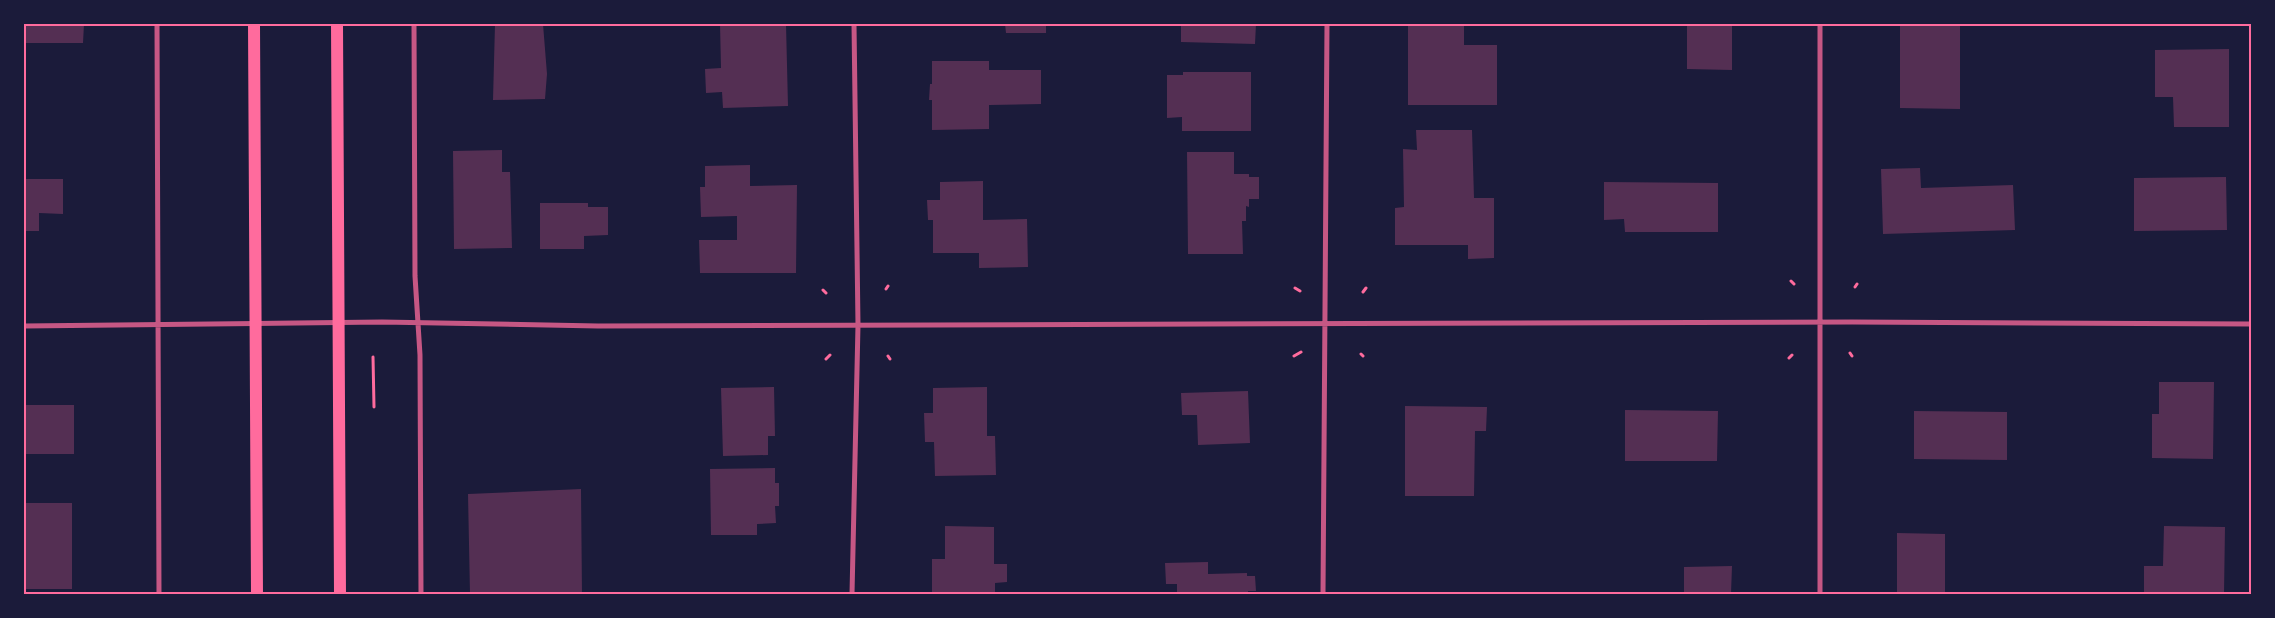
<svg xmlns="http://www.w3.org/2000/svg" width="2275" height="618" font-family="Ubuntu,sans-serif">
<style>
.building{fill:#542f53}
.lines{fill:none;stroke-linecap:round;stroke-linejoin:round}
.path{stroke:#ff6b9d;stroke-width:3}
.minor{stroke:#c65784;stroke-width:5}
.primary{stroke:#ff6b9d;stroke-width:12}
.neatline{fill:none;stroke:#ff6b9d;stroke-width:2}
</style>
<rect width="100%" height="100%" fill="#1b1b3a"/>
<path class="building" d="M25 24H84L83 43H25Z
M495 24H543L547 74 545 99 493 100Z
M720 24H786L788 106 723 108 722 92 706 93 705 69 721 68Z
M1005 24H1046V33H1006Z
M1181 24H1256L1255 44 1181 42Z
M1408 24H1464V45H1497V105H1408Z
M1687 24H1732V70L1687 69Z
M1900 24H1960V109L1900 108Z
M2229 49V127H2174L2173 97H2155V50Z
M932 61H989V70H1041V104L989 105V129L932 130V100H929L930 84H932Z
M1183 72H1251V131H1182V117L1167 118V75H1183Z
M1416 130H1472L1474 198H1494V258L1468 259V245H1395V208L1404 207 1403 149 1417 150Z
M502 150V172H510L512 248 454 249 453 151Z
M1187 152H1234V174H1249V177H1259V199H1249V207L1246 206V221H1242L1243 254H1188Z
M750 165V186L797 185 796 273H700L699 240H737V216L701 217 700 187H705V166Z
M1920 168 1921 188 2013 185 2015 230 1883 234 1881 169Z
M2226 177 2227 230 2134 231V178Z
M24 179H63V214L39 213V231H24Z
M983 181V220L1027 219 1028 267 979 268V253H933V220H928L927 200H940V182Z
M1604 182 1718 183V232H1625L1624 219 1604 220Z
M540 203H588V207H608V235L584 236V249H540Z
M2159 382H2214L2213 459 2152 458V414H2159Z
M774 387 775 436H768V455L723 456 721 388Z
M987 387V436H995L996 475 935 476 934 442H925L924 413H933V388Z
M1248 391 1250 443 1198 445 1197 415H1182L1181 393Z
M24 405H74V454H24Z
M1405 406 1487 407 1486 431H1475L1474 496H1405Z
M1625 410 1718 411 1717 461H1625Z
M1914 411 2007 412V460L1914 459Z
M775 468V483H779V506H775L776 523 757 524V535H711L710 469Z
M581 489 582 594H470L468 494Z
M24 503H72V589H24Z
M945 526 994 527V564H1007V582L995 583V594H932V559H945Z
M2164 526 2225 527 2224 594H2144V566H2163Z
M1897 533 1945 534V594H1897Z
M1208 562V574L1247 573V576H1255L1256 591H1248V594H1177V584H1166L1165 563Z
M1732 566 1731 594H1684V567Z"/>
<g class="lines">
<path class="path" d="M1791 281 1794 284
M1855 287 1857 284
M1295 288 1300 291
M886 289 888 286
M823 290 826 293
M1363 292 1366 288
M1850 353 1852 356
M1361 354 1363 356
M888 356 890 359
M1294 356 1301 352
M373 357 374 407
M1789 358 1792 355
M826 359 830 355"/>
<path class="minor" d="M157 24 159 594
M414 24 415 276 420 355 421 594
M24 326 382 322 598 326 1852 322 2251 324
M852 594 858 325 854 24
M1323 594 1327 24
M1820 594V24"/>
<path class="primary" d="M254 24 257 594
M337 24 340 594"/>
</g>
<rect width="2275" height="618" fill="none" stroke="#1b1b3a" stroke-width="50"/>
<rect x="25" y="25" width="2225" height="568" class="neatline"/>
</svg>
